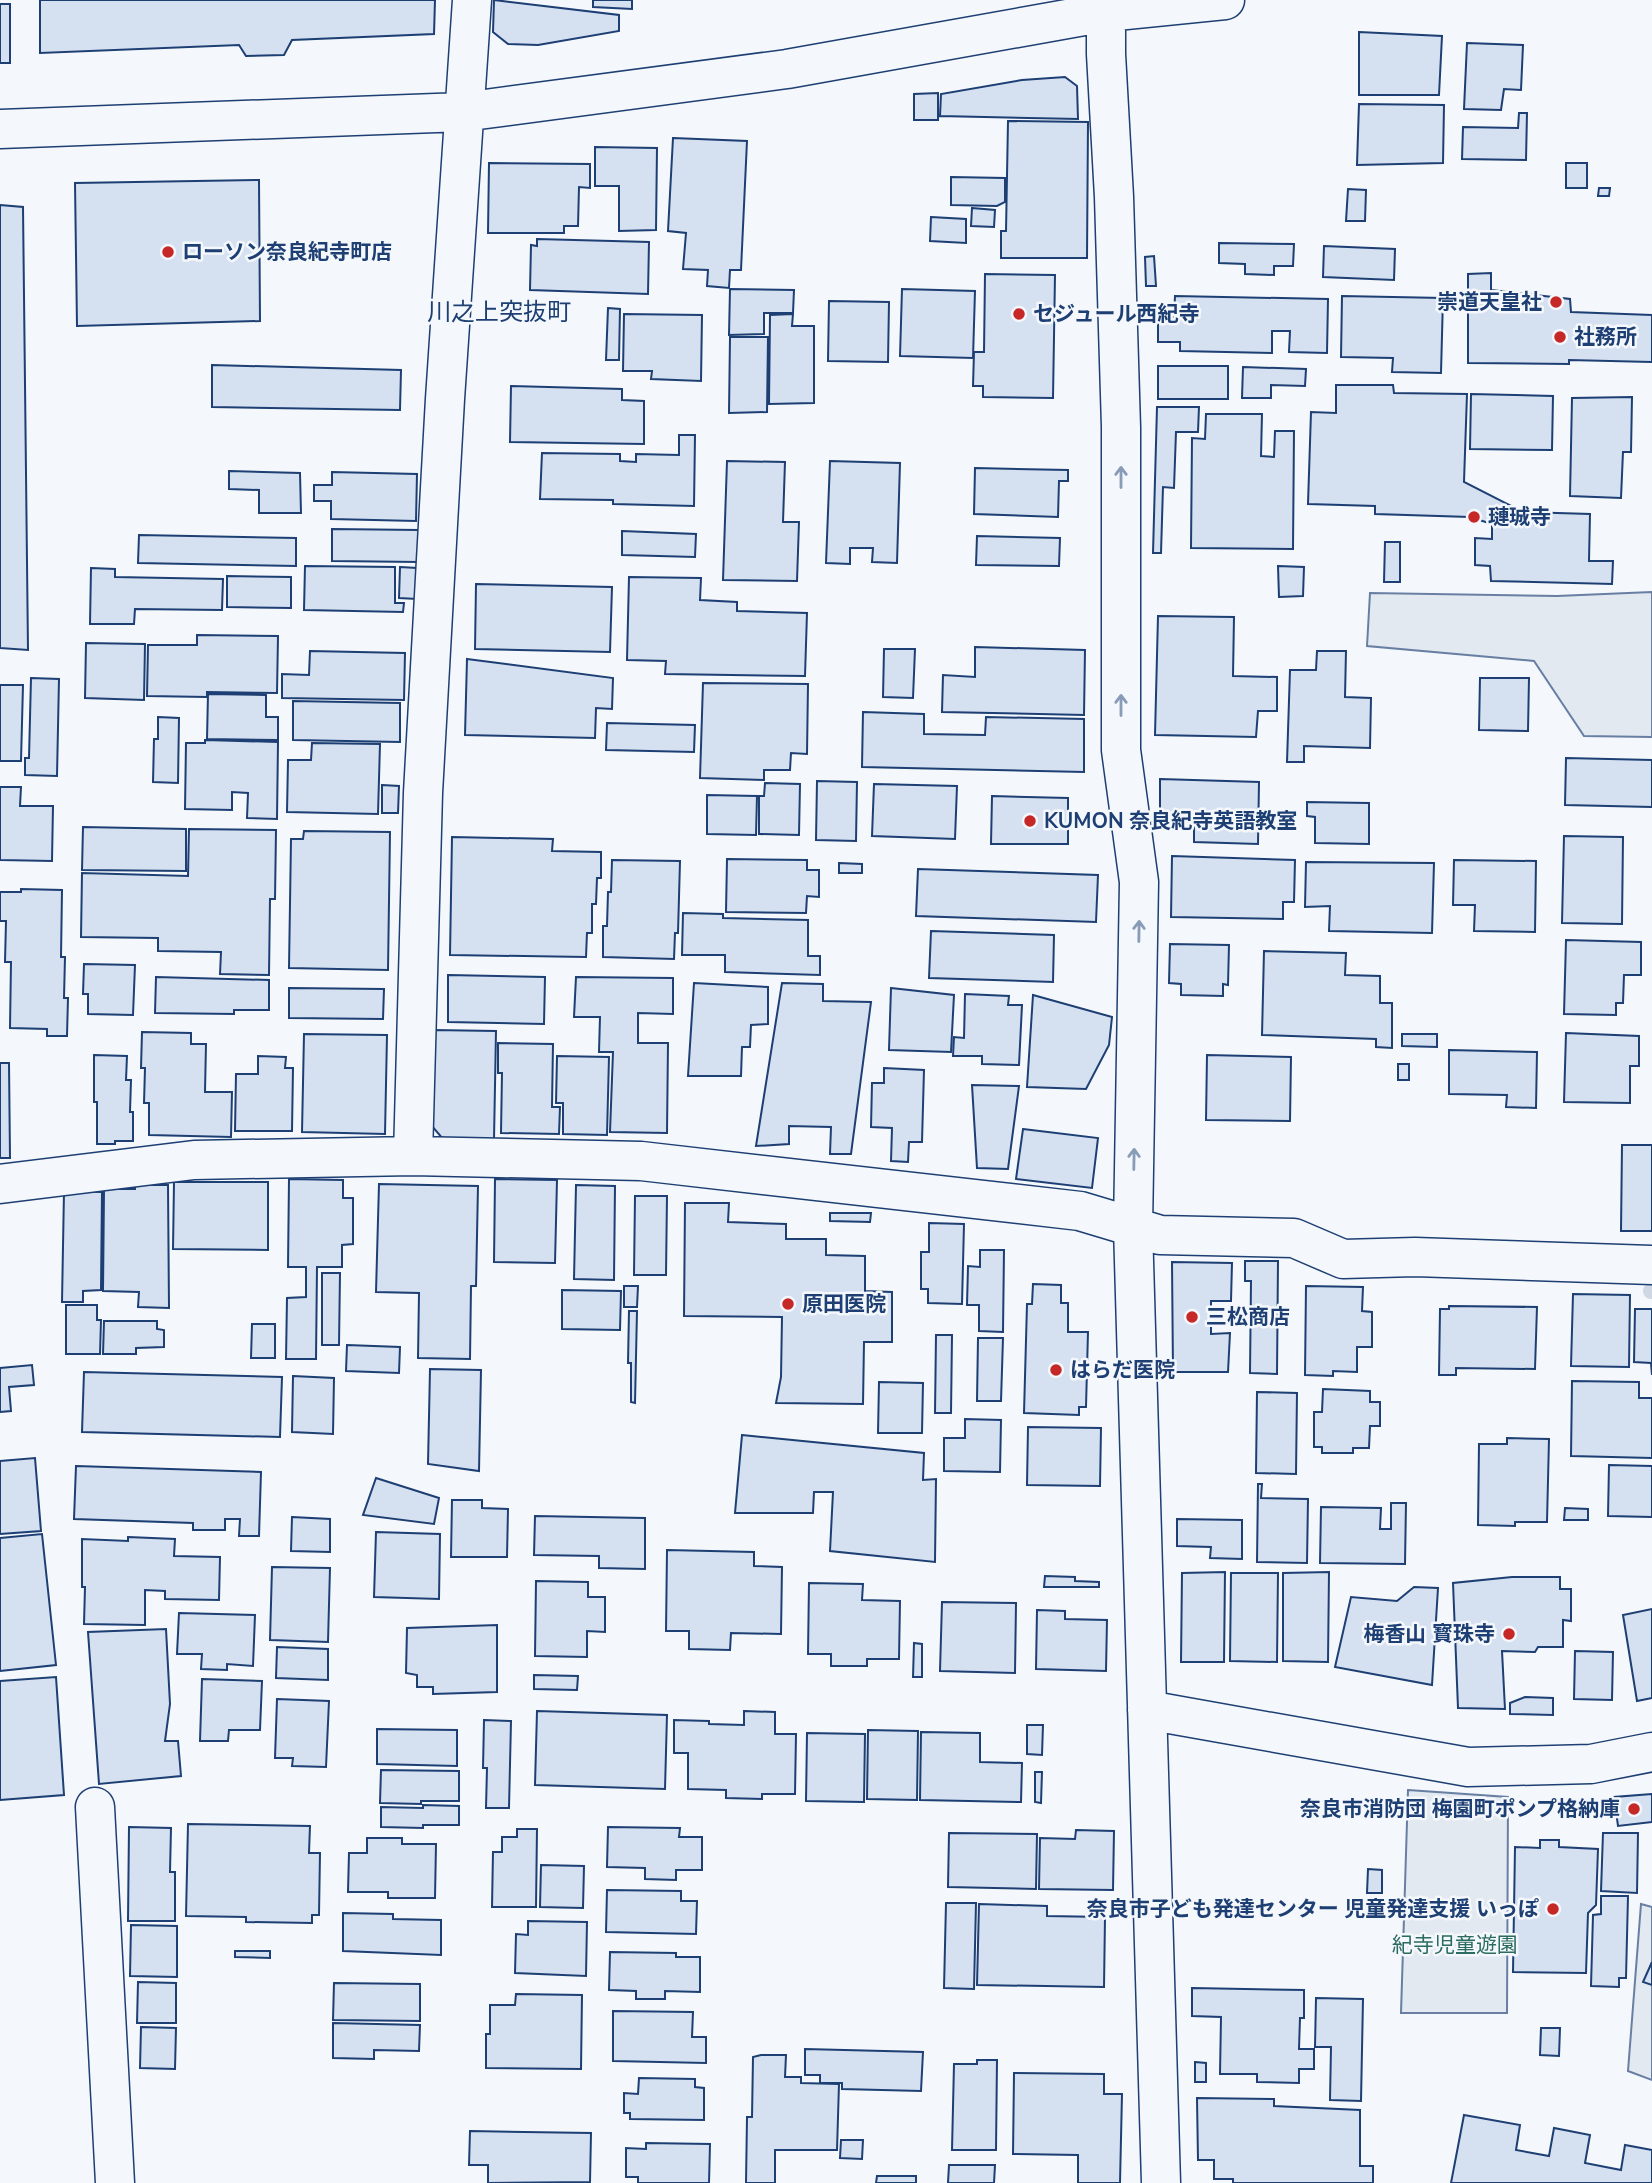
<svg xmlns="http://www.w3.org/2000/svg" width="1652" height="2183" font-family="'Nunito Sans','Noto Sans JP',sans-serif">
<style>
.green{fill:#e3e9f0;stroke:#687fa3;stroke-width:2}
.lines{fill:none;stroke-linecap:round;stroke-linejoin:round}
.stream{stroke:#cfd7e4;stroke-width:16}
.building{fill:#d5e0f0;stroke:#1d3f73;stroke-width:2}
.minor-casing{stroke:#1d3f73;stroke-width:41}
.minor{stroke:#f4f7fb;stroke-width:38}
.oneway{stroke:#889bb7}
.poi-dot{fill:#c62828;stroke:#f4f7fb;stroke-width:2.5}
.labels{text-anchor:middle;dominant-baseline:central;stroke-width:5;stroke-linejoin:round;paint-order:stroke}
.poi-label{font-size:21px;font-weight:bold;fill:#1d3f73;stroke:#f4f7fb;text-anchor:start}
.park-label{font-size:21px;fill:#2c6c60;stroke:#f4f7fb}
.quarter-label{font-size:24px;fill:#1d3f73;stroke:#f4f7fb}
</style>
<rect width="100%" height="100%" fill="#f4f7fb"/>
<path class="green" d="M1652 592V737L1584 736 1534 661 1367 646 1370 593 1557 596Z
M1408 1790 1508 1797 1507 2013H1401Z
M1641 1904 1652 1907V2080L1628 2071Z"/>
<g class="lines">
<path class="stream" d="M1651 1291H1652"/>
</g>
<path class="building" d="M40 0H435L434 34 292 40 284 55 246 56 239 45 40 53Z
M494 0 619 15V31L538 45 508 44 493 32Z
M593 0H632V9L593 7Z
M0 4H10V63H0Z
M1359 32 1442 36 1439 95H1359Z
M1467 43 1523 45 1521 90 1504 89 1501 110 1464 109Z
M1065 77 1077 86 1078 119 940 116 941 94 1022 80Z
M938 93V120H914V94Z
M1359 104 1444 105 1443 163 1357 165Z
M1519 113H1527L1526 160 1462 159 1463 127 1518 128Z
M1008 121 1088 122 1087 258H1001V231H1006Z
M673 138 747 141 741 270H730L729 288 707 286 708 270 683 269 686 233 668 231Z
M595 147 657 148 656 230 619 231V186H595Z
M489 163 590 164V188L579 187 578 226H564V233H488Z
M1566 163H1587V188H1566Z
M951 177 1005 178V202L997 206 951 205Z
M259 180 260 321 77 326 75 183Z
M1599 188H1610L1609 196H1598Z
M1348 189 1366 190 1365 221H1346Z
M0 205 23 207 28 650 0 648Z
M972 208 995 210 994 227 971 226Z
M931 217 966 219V243L930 241Z
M537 239 649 242 648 294 530 290 531 245 537 246Z
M1219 243 1294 244 1293 266H1274V275L1245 274V264L1219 263Z
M1324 246 1395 249 1394 280 1323 277Z
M1154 256 1156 286H1146L1145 257Z
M1491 273V290L1570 299 1571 312 1652 315V362L1569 360V364L1468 363V274Z
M985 274 1055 275 1053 398 983 397V386H973L974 352H984Z
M730 289 794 290 793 313H764V334L729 335Z
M902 289 975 291 973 358 900 356Z
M1175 296 1328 299 1327 353 1289 352 1290 331H1272V353L1180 351V342H1158V316L1174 317Z
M1342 296 1443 298 1441 373 1392 372 1393 358 1341 357Z
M829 301 889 302 888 362 828 361Z
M608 308 620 309 619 360H606Z
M624 314 702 315 701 381 651 379 652 371H623Z
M793 314 792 326H814V403L769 404 770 315Z
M730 337H768L767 412 729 413Z
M212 365 401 370 400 410 212 407Z
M1158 366H1228V399H1158Z
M1243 367 1306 369 1305 386 1271 385V398H1242Z
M1336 385H1393L1394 393 1467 394 1464 482 1523 512 1590 514 1589 561H1613L1612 584 1491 581 1490 566 1475 565V538L1492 539V524L1470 517 1375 514V506L1308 504 1311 412 1336 413Z
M511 386 622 389V400L644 401V444L510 442Z
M1471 394 1553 396 1552 450 1470 449Z
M1632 397 1631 452H1623L1621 498 1570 496 1572 398Z
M1157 407H1199L1198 432H1176L1174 488 1163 487 1161 553H1153Z
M1206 414H1262L1261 456 1274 457 1275 431H1294L1293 549 1191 548 1192 438 1205 439Z
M679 435H695L694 506 613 504V500L540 499 542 453 620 454V461L636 462V454L679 455Z
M727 461 785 462 783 522H799L797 581 723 580Z
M830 461 900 463 897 563 872 562 873 548H850V564L826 563Z
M975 468 1068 470V481H1059L1058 517 974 514Z
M229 471 300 473 301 513H259V490L229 489Z
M332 472 417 474 416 521 331 519V501H314V485H332Z
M332 529 419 530 418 562 332 561Z
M622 531 696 534 695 557 622 555Z
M139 535 296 538V566L138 563Z
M977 536 1060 538 1059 566 976 565Z
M1385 542H1400V582H1384Z
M305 566 395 567V603H404L403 612 304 610Z
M1278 566 1304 567 1303 596 1279 597Z
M400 567 417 568V599L399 598Z
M91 568 115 569V577L223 579 222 610 135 609 134 624H90Z
M227 576 291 577V608L227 607Z
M629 577 701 578 700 600 737 602V611L807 613 805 676 665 674 666 661 627 660Z
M476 584 612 587 610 652 475 649Z
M1158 616 1234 617 1233 676 1277 677V711H1258L1256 737 1155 735Z
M197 635 278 636 277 693 207 692V697L147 696 148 645H197Z
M86 643 145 644 144 700 85 698Z
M975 647 1085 650 1084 715 942 712 943 675 975 677Z
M884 649H915L913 698 883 697Z
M310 651 405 653 404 700 282 698V674L309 675Z
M1317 651H1346L1345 697 1371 698 1370 748 1304 746V762H1287L1290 670H1316Z
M467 659 613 678 612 709 596 708 595 738 465 735Z
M31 678 59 679 57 776 25 775V758H29Z
M1480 678H1529L1528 731 1479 730Z
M703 683 808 684 807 754 791 753 790 770H764V780L700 778Z
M0 685H23L21 761H0Z
M208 694 266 695V717H278V740L207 739Z
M293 701 400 703V742L293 740Z
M863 712 924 714V734L985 735 986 717 1084 719V772L862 767Z
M158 717 179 718 178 783 153 782 154 739H158Z
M607 723 695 725 694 752 606 750Z
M205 740 278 742 277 819 247 818 248 793 232 792V810L185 809 186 743H205Z
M312 743 380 744 378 814 287 812 288 760H311Z
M1566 758 1652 760V807L1565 805Z
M1160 779 1259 782 1258 844 1194 842V816L1160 815Z
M817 781 857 782 856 841 816 840Z
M765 783 800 784 799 835 759 834V796H764Z
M874 784 957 786 955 839 872 836Z
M382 785 399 786 398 813H382Z
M0 787H21L20 806H53L52 861 0 860Z
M707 795 757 796 756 835 707 834Z
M992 796 1068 798V844H991Z
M1307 802 1369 803V844L1315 843V817L1307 816Z
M83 827 186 829V871L82 870Z
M189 829 276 830 275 899H270L269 975 220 974 221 952 158 951V938L81 937 82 873 188 876Z
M304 831 390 832 388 970 289 968 291 839H303Z
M1564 836 1623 837 1622 924 1562 923Z
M452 837 553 839 552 851 601 852V878H597L596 904H592V933H587L586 957 450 955Z
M1172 856 1295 860 1294 902H1283V919L1171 917Z
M727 859 807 860V870H819V897L807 896 806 913 726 912Z
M612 860 680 861 678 933H675L674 959 603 957V926H607L608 892H611Z
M1454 860 1536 861 1535 932 1474 931 1475 905H1453Z
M1306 862 1434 863 1432 933 1329 931 1330 906 1305 907Z
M839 863 862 864V873H839Z
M918 869 1098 875 1096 922 916 916Z
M21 889 62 890 61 957H65L64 998H68L67 1036H47V1029L10 1028 11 962H5L6 921H0V892H21Z
M683 913 723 914V918L808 920V956H820V975L725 972V955H682Z
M931 931 1054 935 1053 982 929 978Z
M1566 940 1641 942V975H1624L1623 1003H1616V1015L1564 1014Z
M1170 944 1229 945 1228 985 1223 984V996L1181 995V984L1169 983Z
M1264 951 1346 953 1345 975 1380 976V1003H1392V1048L1376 1047V1039L1262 1035Z
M84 964 135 965 133 1015 88 1014V994H83Z
M448 975 545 977 544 1024 448 1022Z
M156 977 269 980V1010H234V1014L155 1013Z
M576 977 673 978V1014L638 1013V1043H668L667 1133 610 1132 613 1052H599L600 1017H574Z
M694 983 768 987V1024L751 1025 750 1047H742L741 1076H688Z
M782 983 823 984V1001L871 1002 851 1154H830L831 1127 789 1126V1144L756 1146Z
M289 988 384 989 383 1019 289 1018Z
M891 988 954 995 951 1052 889 1050Z
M965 994 1009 996 1008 1005H1022L1019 1065 982 1064V1056H953L954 1037 964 1038Z
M1033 995 1112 1017 1109 1045 1086 1089 1027 1087Z
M433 1030 496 1031 494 1140 443 1139 431 1125Z
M142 1032 191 1033V1044H206L205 1092H232L231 1137 149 1135V1103H144L145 1068H141Z
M1566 1033 1639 1036V1066H1630V1103L1564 1102Z
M304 1034 387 1035 385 1134 302 1132Z
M1402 1034H1437V1047L1402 1046Z
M498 1043 553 1044 552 1107H560L559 1134 501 1133 502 1073H498Z
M1449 1050 1537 1052 1536 1108 1506 1107 1507 1095 1449 1094Z
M94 1055 127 1056 126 1080H131L130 1112H133V1141H115V1144H97V1102H94Z
M1207 1055 1291 1057 1290 1121 1206 1120Z
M258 1056 286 1057 285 1068H293L292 1131H235L236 1074H258Z
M557 1056 609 1057 607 1135 563 1134V1103H556Z
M0 1063H9L10 1158H0Z
M1398 1064H1409V1080H1398Z
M884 1068 924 1070 922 1142H909L908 1162 891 1161 892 1128 871 1127 872 1083H884Z
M972 1085 1019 1086 1008 1169 977 1168Z
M1023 1129 1098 1138 1092 1188 1016 1179Z
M1622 1145H1652V1231H1621Z
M289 1179 343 1180V1198H353V1244L342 1245V1267H317L316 1359H286L287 1298 306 1297V1267H288Z
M495 1179 557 1180 555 1263 494 1262Z
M174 1182H268V1250L173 1249Z
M379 1184 478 1186 476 1286H471L470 1359 418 1358 419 1293 376 1292Z
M135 1185H168L169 1308 138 1307 139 1292 103 1291 104 1189H135Z
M576 1185 615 1186 614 1280 574 1279Z
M64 1191 102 1192 101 1290 83 1291V1302H62Z
M635 1196H667L666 1275H634Z
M685 1203H729L728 1222 786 1224V1239H826V1255L865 1256V1291L892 1292V1342H864L863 1404 776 1403 781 1377 782 1317 684 1316Z
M830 1213H871L870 1222 830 1221Z
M929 1223 964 1224 962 1304 928 1303V1289H921V1252H929Z
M980 1250H1004L1003 1332 979 1331V1305H967L968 1266 980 1267Z
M1245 1261H1278L1277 1374 1250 1373 1251 1281H1245Z
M1172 1262 1232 1263 1231 1301H1211V1334L1230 1333 1228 1372H1173Z
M322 1273H340L339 1345H322Z
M1033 1284 1061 1285V1303H1068V1332H1088L1086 1407H1079V1415L1024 1413 1027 1304H1032Z
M624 1286H638L637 1307H624Z
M1306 1286 1363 1287 1362 1311 1372 1312V1347H1357V1372L1333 1371V1376L1305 1375Z
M562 1290 621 1291 620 1330 562 1329Z
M1573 1294 1630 1295 1629 1367 1571 1366Z
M66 1305H97V1320H101L100 1354H66Z
M1449 1306 1537 1307 1535 1369 1456 1368V1375H1439L1440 1309H1449Z
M1635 1309H1652V1375L1651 1363 1634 1362Z
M629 1311H637L635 1403 631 1402V1363H628Z
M104 1321H157V1329L164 1330V1347L136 1348V1354H103Z
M252 1324H275V1358H251Z
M936 1335H952L951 1413H935Z
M978 1338H1003L1001 1401H977Z
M347 1345 400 1347 399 1373 346 1371Z
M32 1365 34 1385 9 1387 11 1411 0 1412V1368Z
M430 1369 481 1370 479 1471 428 1464Z
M84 1372 282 1377 280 1437 82 1432Z
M293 1376 334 1378 333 1434 292 1432Z
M1572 1381 1639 1382V1398H1652V1458L1571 1456Z
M879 1382 923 1383 922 1433H878Z
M1323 1389 1370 1391V1402H1380V1426H1370L1369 1448H1353V1453H1322V1447H1314V1412H1322Z
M1257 1392 1297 1393 1296 1474 1256 1473Z
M965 1419 1001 1420 1000 1472 944 1471V1438H965Z
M1028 1427 1101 1428 1100 1486 1027 1485Z
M742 1435 924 1453 923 1480 936 1479 935 1562 830 1551 833 1492H814L813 1513H735Z
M1507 1438 1549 1439 1547 1522H1515V1526L1478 1525 1479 1444H1507Z
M35 1458 41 1531 0 1534V1461Z
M1609 1465 1652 1466V1517L1608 1516Z
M76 1466 261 1472 259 1536H239L240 1519H225V1530H193V1523L74 1519Z
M376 1478 439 1498 434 1524 363 1515Z
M1258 1484H1262L1261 1498 1308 1499 1307 1563 1257 1562Z
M452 1500H482V1508L508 1509 507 1557H451Z
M1391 1503H1406L1405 1564 1320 1563 1321 1507 1381 1508 1380 1529H1391Z
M1565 1508 1588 1509V1520H1564Z
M535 1516 645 1518V1569L599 1568V1556L534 1555Z
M292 1517 330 1519V1552L291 1551Z
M1177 1519 1242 1520V1559L1210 1558 1211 1547 1177 1546Z
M376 1532 440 1534 439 1599 374 1597Z
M42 1534 56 1665 0 1671V1538Z
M128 1537 175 1539 174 1556 220 1557 219 1600 165 1599V1591L145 1590V1625L84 1624 85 1587H82V1539L128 1541Z
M667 1550 754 1552V1566L782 1567 781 1634 731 1633 730 1650 689 1649V1631H666Z
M272 1567 330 1568 328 1642 270 1640Z
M1225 1572 1224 1662H1181L1182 1573Z
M1329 1572 1328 1662 1283 1661V1573Z
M1231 1573H1278L1277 1662 1230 1661Z
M1045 1576 1075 1577V1581L1099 1582V1587H1044Z
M1512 1577H1560V1589H1571V1621L1563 1620V1647H1538L1535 1652 1502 1651 1505 1709 1458 1708 1453 1583Z
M536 1581 588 1582V1597H605V1632L587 1631V1657L535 1656Z
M809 1583 863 1584 862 1600 900 1601 899 1659H867V1666H831V1654H808Z
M1414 1587 1438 1588 1432 1685 1335 1667 1351 1597 1397 1601Z
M942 1602 1016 1603 1015 1673 940 1671Z
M1652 1609V1698L1637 1701 1623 1615Z
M1037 1610 1065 1611V1619L1107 1620 1106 1671 1036 1669Z
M179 1613 255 1615 253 1666 227 1664V1670L201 1669 202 1654H177Z
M497 1625V1692L433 1694V1687H417V1675L406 1673 407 1628Z
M166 1629 170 1704 165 1741H178L181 1776 99 1784 88 1632Z
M914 1643 922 1644V1677H913Z
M277 1647 328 1649V1680L276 1678Z
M1575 1651 1613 1652 1612 1700 1574 1699Z
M534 1675 578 1676 577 1690 534 1689Z
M56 1677 64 1795 0 1800V1681Z
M202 1679 262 1681 260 1730H229L228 1741H200Z
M1525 1697 1553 1698V1715L1510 1714V1703Z
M277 1699 329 1701 326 1767 292 1766 293 1758H275Z
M537 1711 667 1715 665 1789 535 1785Z
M744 1711 775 1712V1734H796L795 1794H762V1799L726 1798V1790L688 1789V1753H674V1720L709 1721V1724L744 1725Z
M484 1720 511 1721 509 1808H486L487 1768H483Z
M1027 1725H1043L1042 1755 1027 1754Z
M377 1729 457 1730V1766L377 1764Z
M868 1730 918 1731 917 1800 867 1799Z
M921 1732 980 1733V1762L1022 1763 1021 1802 920 1800Z
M807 1733 865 1734 864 1802 806 1801Z
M381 1770 459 1771V1801H421V1804L380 1803Z
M1035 1772H1042L1041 1803 1035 1802Z
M1652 1794V1822L1618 1826 1614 1797Z
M423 1805 459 1806V1825H423V1828L381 1827V1807L423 1808Z
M188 1824 310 1826 309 1853H320L319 1915H312V1923L246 1922V1917L186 1916Z
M129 1827 171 1828 170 1872H175V1921H128Z
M608 1827 680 1828 679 1837H702V1870H676V1880L645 1879V1868L607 1867Z
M517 1829H537L536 1907H492L493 1852H502V1837H517Z
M1076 1830 1114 1831 1113 1890 1039 1889 1040 1838 1075 1839Z
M949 1833 1037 1834 1036 1889 948 1887Z
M1603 1833H1638L1637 1893 1601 1891Z
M367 1838H402V1844H436L435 1898H388V1892H348L349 1853H367Z
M1540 1840H1559V1847L1598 1849 1596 1905 1588 1913 1586 1973 1513 1972 1515 1847 1540 1848Z
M541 1865 584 1866 583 1908 540 1907Z
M1368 1869 1382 1870V1893H1367Z
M607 1890 681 1891V1901H697L696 1934 606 1932Z
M1601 1896H1628L1626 1978H1619V1987L1591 1986 1593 1915 1601 1914Z
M946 1903H976L974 1989 944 1988Z
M979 1904 1047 1906V1916L1105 1917 1104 1987 977 1985Z
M343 1913 393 1914V1919L441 1920V1955L343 1951Z
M528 1921 587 1922 586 1976 515 1973 516 1934 528 1935Z
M131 1925 177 1926V1977L130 1976Z
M235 1951H270V1958L235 1957Z
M610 1952 676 1953V1957H700V1992L665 1991V1999H636V1991L609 1990Z
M1652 1962V1985L1643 1982Z
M138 1982 176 1983V2023H137Z
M334 1983 420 1984V2021L333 2020Z
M1192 1988 1304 1990V2018H1300L1299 2049H1314V2069H1299V2083L1257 2082V2074H1220L1221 2017 1192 2016Z
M516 1994 582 1995 581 2069 486 2068V2034H490V2005H515Z
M1316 1998 1363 1999 1361 2101 1330 2100 1331 2047H1315Z
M613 2011 693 2012 692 2037H706V2063L613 2061Z
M333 2023 420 2025 419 2051 374 2050V2059L333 2058Z
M141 2027 176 2028 175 2069 140 2068Z
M1541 2028H1560L1559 2056 1540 2055Z
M805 2049 923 2052 921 2091 842 2089V2083H820V2075H805Z
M761 2055H786L785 2077H801V2083L839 2084 837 2150H775V2183H746L747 2117H752L753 2057Z
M977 2060H997L996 2150H952L954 2064H977Z
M1195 2062 1206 2063V2082H1195Z
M1014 2073 1104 2074V2094H1122L1120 2183H1078V2155L1013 2154Z
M639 2078 695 2079V2087L704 2088V2120L630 2119V2113H624V2093L638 2094Z
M1197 2098 1274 2099V2106L1360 2110V2166H1373V2183H1233V2179H1214V2160H1198Z
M1464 2115 1520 2125 1516 2150 1549 2156 1554 2128 1590 2135 1585 2163 1621 2170 1625 2145 1652 2150V2183H1451Z
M470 2131 591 2133 590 2182 488 2183V2165H469Z
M841 2140H863L862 2159 840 2158Z
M646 2143 710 2144 709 2183H638V2177H626V2148L646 2149Z
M949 2165H995L994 2183H948Z
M877 2176H916V2183H876Z"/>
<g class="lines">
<g class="minor-casing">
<path id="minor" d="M1104 0 1106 12V54L1114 197 1121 427V750L1139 882 1133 1227 1161 2183
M0 129 463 112 787 69 1106 12 1225 0
M413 1156 423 793 445 399 472 0
M0 1184 194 1160 413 1156 641 1161 1080 1211 1160 1235 1294 1238 1343 1259 1415 1257 1652 1265
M1147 1710 1468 1767 1591 1764 1652 1752
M95 1807 115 2183"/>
</g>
<use href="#minor" class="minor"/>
</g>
<defs><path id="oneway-shaft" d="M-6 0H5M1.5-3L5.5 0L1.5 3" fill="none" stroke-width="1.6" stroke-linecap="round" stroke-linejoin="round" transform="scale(1.75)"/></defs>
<g class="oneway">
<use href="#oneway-shaft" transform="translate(1121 477) rotate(-90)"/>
<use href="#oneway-shaft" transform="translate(1121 705) rotate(-90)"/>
<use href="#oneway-shaft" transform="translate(1139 931) rotate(-89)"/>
<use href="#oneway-shaft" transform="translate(1134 1159) rotate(-89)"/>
</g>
<g class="poi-dot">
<circle cx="168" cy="252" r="7"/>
<circle cx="1556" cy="302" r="7"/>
<circle cx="1019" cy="314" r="7"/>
<circle cx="1560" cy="337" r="7"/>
<circle cx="1474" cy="517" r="7"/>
<circle cx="1030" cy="821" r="7"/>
<circle cx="788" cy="1304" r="7"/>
<circle cx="1192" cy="1317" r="7"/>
<circle cx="1056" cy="1370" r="7"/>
<circle cx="1509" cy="1634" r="7"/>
<circle cx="1634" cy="1809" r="7"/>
<circle cx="1553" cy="1909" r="7"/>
</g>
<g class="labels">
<g class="poi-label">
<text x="182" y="252">ローソン奈良紀寺町店</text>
<text x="1542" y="302" text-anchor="end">崇道天皇社</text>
<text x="1033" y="314">セジュール西紀寺</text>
<text x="1574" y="337">社務所</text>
<text x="1488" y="517">璉珹寺</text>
<text x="1044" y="821">KUMON 奈良紀寺英語教室</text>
<text x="802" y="1304">原田医院</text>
<text x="1206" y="1317">三松商店</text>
<text x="1070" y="1370">はらだ医院</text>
<text x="1495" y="1634" text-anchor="end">梅香山 寳珠寺</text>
<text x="1620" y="1809" text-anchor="end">奈良市消防団 梅園町ポンプ格納庫</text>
<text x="1539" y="1909" text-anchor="end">奈良市子ども発達センター 児童発達支援 いっぽ</text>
</g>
<g class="park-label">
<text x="1455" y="1945">紀寺児童遊園</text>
</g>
<g class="quarter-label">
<text x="499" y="312">川之上突抜町</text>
</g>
</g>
</svg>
